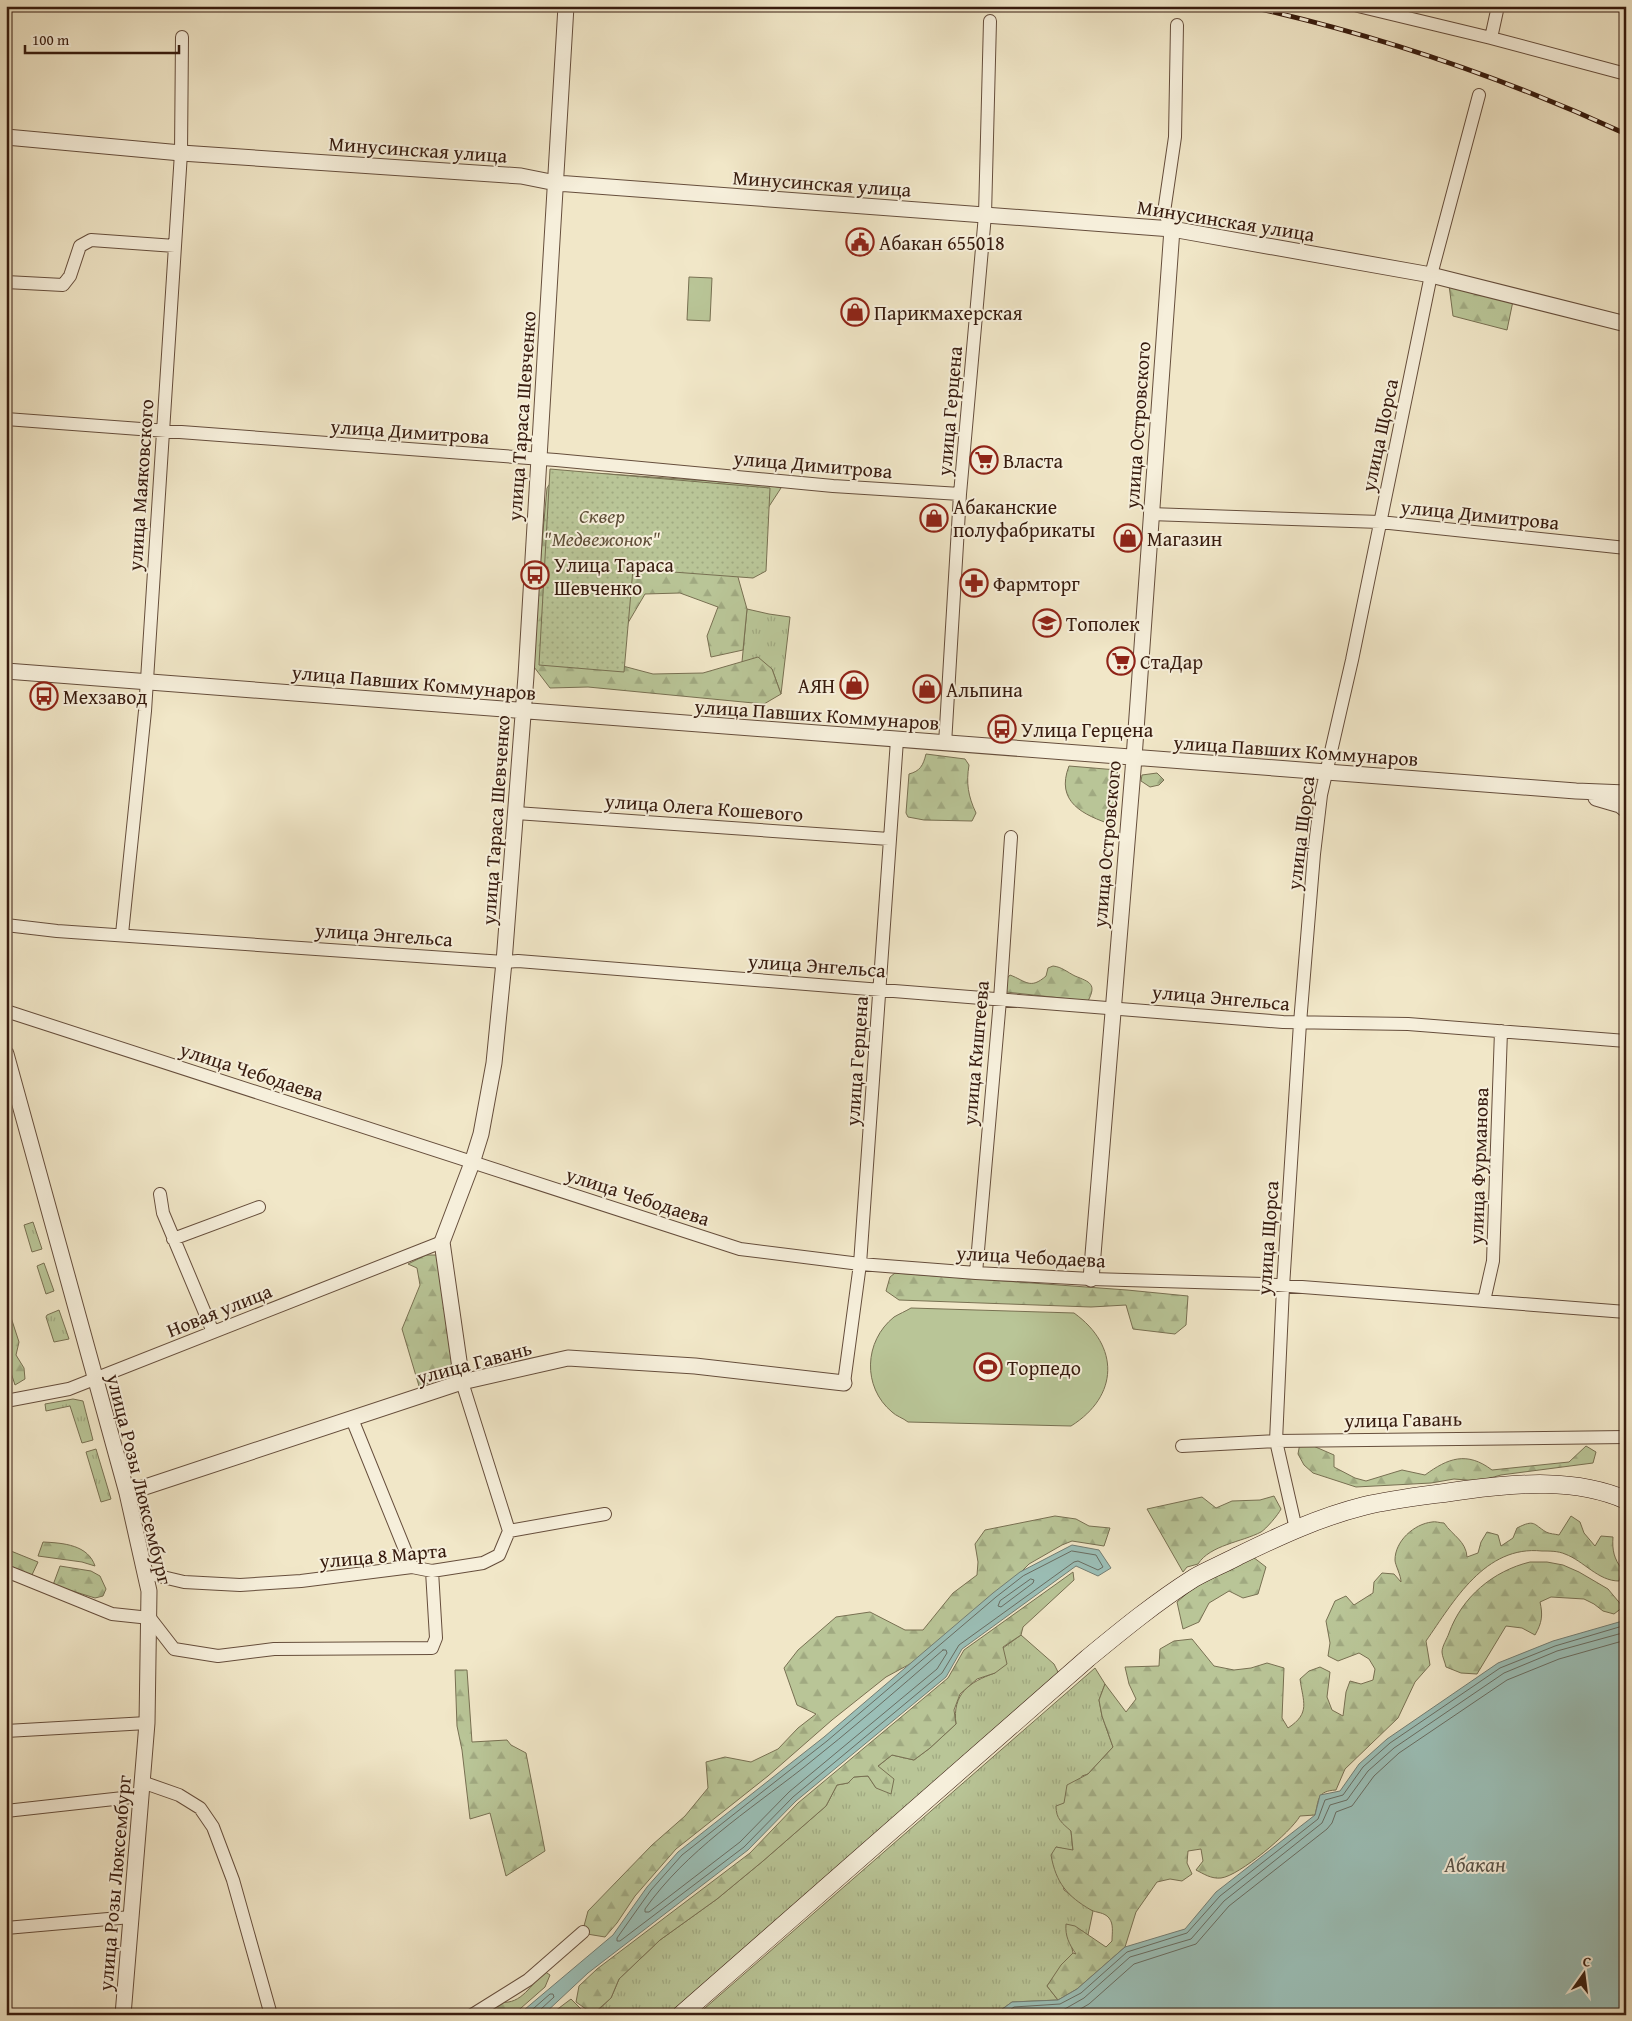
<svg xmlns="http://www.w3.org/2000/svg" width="1632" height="2021" font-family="'Gentium Book Plus',serif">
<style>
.grass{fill:url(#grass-tufts);stroke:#787052}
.forest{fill:url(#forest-firs);stroke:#787052}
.park{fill:url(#park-dots);stroke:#787052}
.garden{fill:#b9c597;stroke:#787052}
.water{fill:#9bbfb7;stroke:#737d73}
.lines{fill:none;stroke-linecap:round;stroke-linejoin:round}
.shore{stroke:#696d62;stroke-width:1}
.minor-casing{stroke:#664e3c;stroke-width:14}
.tertiary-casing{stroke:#664e3c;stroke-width:17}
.secondary-casing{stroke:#371b0e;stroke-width:19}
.minor{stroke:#f6efdb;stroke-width:12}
.tertiary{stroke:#f6efdb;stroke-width:15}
.secondary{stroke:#f6efdb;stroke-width:18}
.rail-casing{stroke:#371b0e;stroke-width:5}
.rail{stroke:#f6efdb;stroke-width:3;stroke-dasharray:9;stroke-linecap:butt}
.labels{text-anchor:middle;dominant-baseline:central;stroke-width:4;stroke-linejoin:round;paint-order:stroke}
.street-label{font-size:20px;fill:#371b0e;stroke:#f6efdb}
.poi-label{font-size:20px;fill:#371b0e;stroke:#f6efdb;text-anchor:start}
.park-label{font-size:20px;font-style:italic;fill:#5e4e37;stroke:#f6efdb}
.water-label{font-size:21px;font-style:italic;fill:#5a5449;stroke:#f6efdb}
</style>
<defs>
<pattern id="grass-tufts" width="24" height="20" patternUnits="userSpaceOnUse" patternTransform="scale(1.25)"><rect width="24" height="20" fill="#b9c597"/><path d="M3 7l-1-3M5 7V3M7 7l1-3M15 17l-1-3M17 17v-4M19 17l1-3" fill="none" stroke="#a0a981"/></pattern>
<pattern id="forest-firs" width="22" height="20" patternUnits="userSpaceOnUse" patternTransform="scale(1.25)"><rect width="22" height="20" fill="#b9c597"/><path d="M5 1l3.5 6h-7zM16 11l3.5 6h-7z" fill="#a0a981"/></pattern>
<pattern id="park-dots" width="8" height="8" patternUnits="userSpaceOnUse" patternTransform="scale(1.25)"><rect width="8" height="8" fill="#b9c597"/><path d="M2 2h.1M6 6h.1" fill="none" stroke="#a0a981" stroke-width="1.8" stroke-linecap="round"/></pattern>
</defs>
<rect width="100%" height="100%" fill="#f1e7c8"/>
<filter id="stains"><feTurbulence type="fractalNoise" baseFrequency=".004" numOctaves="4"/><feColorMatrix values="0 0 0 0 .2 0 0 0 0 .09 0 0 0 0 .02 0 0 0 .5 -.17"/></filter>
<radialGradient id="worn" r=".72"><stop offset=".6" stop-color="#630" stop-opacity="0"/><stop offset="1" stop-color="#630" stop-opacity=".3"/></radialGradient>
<path class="grass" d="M747 609 769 614 790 617 781 694 772 669 742 662Z
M33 1222 42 1249 32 1252 24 1225Z
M44 1263 54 1291 46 1294 37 1266Z
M59 1310 69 1339 54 1342 46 1317 47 1315Z
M73 1399 83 1401 93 1440 82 1443 70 1406 46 1411 45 1404Z
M96 1449 111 1499 101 1502 86 1452Z
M1021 1635 1054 1664 1059 1674 668 2015H593L611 1998 619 1979 660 1940 717 1899 763 1861 826 1806 837 1785 848 1783 854 1777 868 1776 876 1788 877 1767 892 1755 914 1760 930 1748 956 1724C952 1694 969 1682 995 1673L1003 1648Z
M1095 1668 1105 1684 1099 1700 1102 1716 1113 1747 1088 1774 1082 1776 1071 1831 1073 1851 1056 1847 1064 1890 1093 1911 1088 1935 1067 1925 1073 1953 1047 1986 1058 2000 1012 2002 994 2015H697Z"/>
<path class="forest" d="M1449 285 1513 301 1507 330 1453 316Z
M558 472 608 474 769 485 781 488 768 508 736 570 747 609 743 650 711 657 707 636 718 607 680 593 645 594 625 628 619 665 653 674 703 673 758 657 772 669 781 694 764 704 588 687 550 688 531 663 547 488Z
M926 754 965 759 969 765C966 783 968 796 976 813L972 821 924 820 908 817 906 813 909 774C920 771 923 766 926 754Z
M1069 766 1117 770 1118 776 1113 825C1083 815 1055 802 1069 766Z
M1157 773 1164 780 1159 785 1150 787 1141 781 1142 775Z
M1053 966C1062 967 1067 972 1075 976 1090 982 1097 984 1088 1001L1006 992 1003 983 1010 975C1026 981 1030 990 1046 976L1048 968Z
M426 1255H437L452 1363 438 1380 419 1386 402 1329 420 1285 417 1268 408 1264Z
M895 1273 1127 1290 1188 1296 1186 1325 1175 1334 1133 1329 1126 1305 1091 1307 899 1300 886 1291 890 1277Z
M6 1302 19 1342 16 1355 24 1368 25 1379 15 1385C5 1359 6 1330 6 1302Z
M1300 1443 1311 1445 1334 1455V1467L1355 1478 1366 1481 1402 1470 1425 1475C1448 1458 1467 1451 1492 1470L1569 1462 1586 1446 1596 1452 1593 1463 1501 1475 1479 1481 1454 1479 1431 1483 1356 1487 1313 1473 1304 1465 1298 1454Z
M1274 1496 1281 1509C1278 1515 1266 1529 1261 1532 1242 1542 1210 1545 1198 1564L1187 1567 1183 1572 1147 1509 1202 1497 1216 1508 1232 1501 1260 1500Z
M1055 1516 1076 1519 1089 1526 1110 1528 1104 1546 1072 1541 1062 1545 1029 1564 1004 1589 932 1652 886 1677 832 1720 768 1776 676 1849 635 1896 617 1923 605 1937 587 1934 584 1926 588 1911 652 1845 685 1816 708 1788 706 1762 725 1757 751 1762 778 1749 798 1728 816 1714 797 1705 784 1668 798 1650 836 1617 870 1612 905 1630H923L953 1593 977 1575 978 1562 975 1544 985 1530Z
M1571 1516 1580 1522 1584 1533 1595 1546 1601 1536 1613 1537C1612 1550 1614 1559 1622 1569L1619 1581C1598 1581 1584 1561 1565 1554 1558 1551 1550 1551 1542 1551 1485 1545 1454 1601 1426 1641L1430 1665 1415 1682 1398 1718 1345 1769 1336 1790C1317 1791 1319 1799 1315 1815L1300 1816C1291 1832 1239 1876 1221 1878 1211 1879 1204 1874 1196 1870L1203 1861 1201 1849 1188 1851 1187 1863 1192 1874 1182 1881 1170 1879 1157 1882 1136 1912 1125 1947 1077 1989 1058 2000 1047 1986 1061 1965 1073 1953 1076 1954C1069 1944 1065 1936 1066 1924L1075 1926 1106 1947 1112 1941C1112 1933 1114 1924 1109 1918 1104 1912 1097 1913 1091 1910 1067 1896 1056 1883 1051 1855L1056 1847 1073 1850 1071 1831C1062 1823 1056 1819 1056 1806L1064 1803 1067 1785 1088 1774 1113 1747 1102 1716 1099 1700 1105 1684 1126 1712 1136 1699 1129 1684 1125 1667 1159 1666 1160 1649 1174 1641 1192 1639 1214 1666 1234 1670 1251 1668 1267 1663 1284 1668 1282 1718 1288 1728C1311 1713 1303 1702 1300 1679L1309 1671 1320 1667 1330 1672 1327 1697 1332 1710 1343 1716 1346 1692 1350 1681 1361 1684 1373 1680 1375 1669 1369 1659 1359 1653 1338 1661 1328 1656 1330 1643 1326 1621 1335 1601 1346 1596 1354 1605 1373 1593 1374 1582 1382 1573 1394 1574 1401 1582C1401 1575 1395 1565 1395 1560 1395 1541 1414 1524 1432 1522 1435 1521 1440 1523 1444 1523 1453 1536 1466 1541 1467 1557L1478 1553 1481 1542 1487 1532 1498 1535 1501 1546 1513 1538 1517 1528C1535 1519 1533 1524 1546 1532 1550 1534 1555 1534 1559 1535Z
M43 1542C64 1543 88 1545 95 1566L82 1562 38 1556Z
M6 1549 38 1562 31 1577 6 1568Z
M1253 1557 1266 1567 1258 1594 1243 1598 1229 1591 1209 1603 1199 1622 1183 1629 1177 1602 1199 1583Z
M1530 1562H1547L1563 1565 1579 1572 1608 1589 1623 1607 1614 1614 1603 1611 1594 1604 1584 1599 1551 1597 1540 1602C1543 1615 1542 1623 1535 1635L1522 1628 1506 1626 1477 1674 1461 1673 1446 1667C1445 1662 1442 1656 1442 1652 1442 1646 1447 1639 1449 1633 1462 1597 1493 1571 1530 1562Z
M60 1566 91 1571 100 1576 106 1589 103 1596 95 1598 53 1585Z
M1073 1572 1074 1580 1023 1627 1021 1635 1003 1647 1007 1664 995 1673 977 1679 960 1694 954 1710 956 1724 930 1748 914 1760 892 1755 878 1766 894 1779 891 1794 876 1788 868 1776 854 1777 848 1783 837 1785 826 1806 763 1861 717 1899 660 1940 619 1979 611 1998 593 2014 576 2002 579 1986 597 1969 750 1853 798 1803 948 1678 964 1650Z
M455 1670H467L472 1742 507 1740 511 1745 526 1753 545 1851 506 1876 490 1813 470 1819 462 1750 457 1726Z
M544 1971 550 1975 545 1987 513 2015H481L501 2002C521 2005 532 1984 544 1971Z
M571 1999 587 2015H551V2014Z"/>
<path class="park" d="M550 469 770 488 766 571 753 578 633 569 624 672 539 665Z"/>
<path class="garden" d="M689 277 712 278 710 321 687 320Z
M911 1308 1074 1313C1120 1346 1119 1396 1071 1426L908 1422C903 1418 896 1416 892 1412 862 1387 864 1341 894 1317 899 1314 906 1311 911 1308Z"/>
<path class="water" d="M1072 1545 1099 1550 1111 1568 1098 1576 1076 1566 962 1649 946 1677 796 1801 748 1850 588 1973 543 2015H518L613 1935 647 1887 678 1852 824 1737 993 1593 1020 1572Z
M1626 1620V2015H994L1012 2002 1058 2000 1077 1989 1125 1947 1185 1929 1216 1892 1315 1815 1320 1795 1340 1791 1359 1764 1387 1739 1498 1663 1553 1641Z"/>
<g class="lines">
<path class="shore" d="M1072 1551 1096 1555 1103 1567 1098 1570 1078 1561 1074 1562 959 1645 942 1673 793 1797 744 1847 620 1941H617V1938L651 1890 682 1855 827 1741 996 1597 1023 1576Z
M1031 1579 1034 1580 1033 1583 1001 1607 998 1606 1000 1601Z
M943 1650H946L947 1653 937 1669 789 1792 740 1842 649 1912H645V1909C686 1851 748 1811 803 1768 851 1730 897 1690 943 1650Z
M526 2015 550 1994H553L554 1997 541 2009 540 2015
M1003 2015 1014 2007 1060 2004 1081 1993 1127 1952 1187 1933 1220 1896 1318 1819 1325 1800 1343 1795 1363 1767 1390 1743 1500 1668 1555 1646 1626 1625
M1014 2015 1063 2010 1084 1998 1130 1957 1191 1939 1224 1901 1322 1823 1330 1805 1347 1800 1368 1771 1394 1748 1504 1673 1557 1651 1626 1632
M1070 2015 1089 2004 1134 1964 1196 1944 1229 1906 1327 1829 1332 1823 1336 1812 1352 1806 1374 1776 1399 1753 1507 1680 1559 1659 1626 1640"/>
<g class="minor-casing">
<path id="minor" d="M1358 6 1491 38 1626 74
M1491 38 1498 6
M1172 229 1164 212 1175 137 1177 25
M6 282 63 285 70 276 80 246 91 240 175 246
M6 419 556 460 833 486 960 494
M1150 514 1380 522 1626 548
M945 744 960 494 985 215 990 21
M516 813 889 839
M6 925 57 931 504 962 518 961 1283 1022 1408 1024 1626 1041
M122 934 145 711 181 153 182 37
M6 1011 740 1249 860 1264 976 1273 1091 1279 1264 1284 1626 1312
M160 1194 163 1213 213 1332
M173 1239 259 1207
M976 1273 1000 1000 1011 837
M1484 1301 1493 1261 1501 1031
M462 1382 509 1531
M844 1383 860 1264 897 740
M6 1401 69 1389 442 1242
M352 1419 412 1567
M1182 1446 1276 1441 1626 1437
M1296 1529 1276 1441 1283 1287 1300 1023 1314 854 1321 795 1352 660 1431 275 1479 95
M6 1571 112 1614 150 1618 174 1649 218 1656 274 1649 432 1648 436 1638 432 1571
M146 1573 184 1582 240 1585 301 1581 412 1567 432 1571 483 1563 499 1555 509 1531 605 1514
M6 1731 147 1723
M142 1782 179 1795 200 1808 213 1827 233 1880 271 2015
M6 1811 141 1796
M6 1928 131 1917
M472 2015 528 1980 583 1932"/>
</g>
<g class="tertiary-casing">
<path id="tertiary" d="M6 137 181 153 521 176 556 183 1172 229 1431 275 1626 324
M6 671 1576 791 1626 793
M1596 798 1620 805 1626 810
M6 1054 127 1493 149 1591 147 1723 123 2015
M1091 1279 1134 758 1172 229
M462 1382 442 1242 472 1163 481 1134 494 1063 504 962 526 676 566 6
M127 1493 462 1382 568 1358 695 1366 844 1383"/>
</g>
<g class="secondary-casing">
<path id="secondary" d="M681 2015 1088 1658C1122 1630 1156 1602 1194 1578 1208 1570 1223 1564 1238 1556 1279 1536 1320 1517 1364 1506 1397 1498 1432 1495 1465 1490 1517 1483 1576 1478 1626 1500"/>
</g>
<use href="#minor" class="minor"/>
<use href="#tertiary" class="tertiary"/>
<use href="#secondary" class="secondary"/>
<g class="rail-casing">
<path id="rail" d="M1247 6C1378 35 1505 78 1626 134"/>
</g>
<use href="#rail" class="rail"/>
</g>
<defs>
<g id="civic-ring" transform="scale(1.4375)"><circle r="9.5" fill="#f6efdb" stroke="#8f2418" stroke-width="1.5"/><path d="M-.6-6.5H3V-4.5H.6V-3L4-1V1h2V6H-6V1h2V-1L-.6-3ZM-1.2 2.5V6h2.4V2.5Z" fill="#8f2418"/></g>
<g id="shop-ring" transform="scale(1.4375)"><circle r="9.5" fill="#f6efdb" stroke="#8f2418" stroke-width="1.5"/><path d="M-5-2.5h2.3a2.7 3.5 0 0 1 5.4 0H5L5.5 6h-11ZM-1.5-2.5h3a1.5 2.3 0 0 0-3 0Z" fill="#8f2418"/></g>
<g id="supermarket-ring" transform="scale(1.4375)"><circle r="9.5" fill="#f6efdb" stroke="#8f2418" stroke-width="1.5"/><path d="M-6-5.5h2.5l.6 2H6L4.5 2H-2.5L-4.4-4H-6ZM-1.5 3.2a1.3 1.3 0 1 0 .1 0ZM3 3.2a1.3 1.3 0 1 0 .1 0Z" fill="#8f2418"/></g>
<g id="bus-ring" transform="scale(1.4375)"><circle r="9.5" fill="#f6efdb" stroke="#8f2418" stroke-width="1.5"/><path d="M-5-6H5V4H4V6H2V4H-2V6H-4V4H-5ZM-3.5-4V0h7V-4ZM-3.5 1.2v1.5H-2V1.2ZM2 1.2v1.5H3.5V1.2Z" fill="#8f2418"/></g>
<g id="pharmacy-ring" transform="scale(1.4375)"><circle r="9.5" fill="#f6efdb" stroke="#8f2418" stroke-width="1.5"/><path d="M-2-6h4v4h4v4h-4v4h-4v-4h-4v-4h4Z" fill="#8f2418"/></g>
<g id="school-ring" transform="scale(1.4375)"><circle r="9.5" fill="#f6efdb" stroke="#8f2418" stroke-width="1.5"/><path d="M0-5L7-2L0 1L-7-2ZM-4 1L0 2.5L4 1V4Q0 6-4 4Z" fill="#8f2418"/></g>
<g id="stadium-ring" transform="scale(1.4375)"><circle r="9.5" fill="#f6efdb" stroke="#8f2418" stroke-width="1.5"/><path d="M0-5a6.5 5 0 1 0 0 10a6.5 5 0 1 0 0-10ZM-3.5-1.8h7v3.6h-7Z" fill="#8f2418"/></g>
</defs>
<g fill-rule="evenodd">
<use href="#civic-ring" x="860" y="242"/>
<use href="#shop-ring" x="855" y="312"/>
<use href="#supermarket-ring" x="984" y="460"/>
<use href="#shop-ring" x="934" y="518"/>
<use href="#shop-ring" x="1128" y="538"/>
<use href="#bus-ring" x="535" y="575"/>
<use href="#pharmacy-ring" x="974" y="583"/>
<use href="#school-ring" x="1047" y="623"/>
<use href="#supermarket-ring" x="1121" y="661"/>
<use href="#shop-ring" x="854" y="685"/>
<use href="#shop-ring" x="927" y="689"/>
<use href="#bus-ring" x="44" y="696"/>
<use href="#bus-ring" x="1002" y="729"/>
<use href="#stadium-ring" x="988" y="1367"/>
</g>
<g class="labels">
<g class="street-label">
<text transform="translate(418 149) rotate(4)">Минусинская улица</text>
<text transform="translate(822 183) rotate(4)">Минусинская улица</text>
<text transform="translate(1226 220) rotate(9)">Минусинская улица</text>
<text transform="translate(949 411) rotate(-85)">улица Герцена</text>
<text transform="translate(521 416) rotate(-86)">улица Тараса Шевченко</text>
<text transform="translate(1137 425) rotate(-86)">улица Островского</text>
<text transform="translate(410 431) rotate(4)">улица Димитрова</text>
<text transform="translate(1379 435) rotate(-78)">улица Щорса</text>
<text transform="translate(813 464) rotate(5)">улица Димитрова</text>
<text transform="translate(140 485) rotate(-86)">улица Маяковского</text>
<text transform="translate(1480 514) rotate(6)">улица Димитрова</text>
<text transform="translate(414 682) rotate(5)">улица Павших Коммунаров</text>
<text transform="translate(817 714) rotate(4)">улица Павших Коммунаров</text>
<text transform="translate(1296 750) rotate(4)">улица Павших Коммунаров</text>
<text transform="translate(704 807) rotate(4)">улица Олега Кошевого</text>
<text transform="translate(495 820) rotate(-86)">улица Тараса Шевченко</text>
<text transform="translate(1300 833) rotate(-83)">улица Щорса</text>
<text transform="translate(1106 844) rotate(-85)">улица Островского</text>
<text transform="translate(384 934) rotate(4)">улица Энгельса</text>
<text transform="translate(817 965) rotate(4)">улица Энгельса</text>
<text transform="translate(1221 997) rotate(5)">улица Энгельса</text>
<text transform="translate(975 1053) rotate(-85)">улица Киштеева</text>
<text transform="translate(856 1061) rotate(-86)">улица Герцена</text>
<text transform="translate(252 1071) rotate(18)">улица Чебодаева</text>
<text transform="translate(1478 1166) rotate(-88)">улица Фурманова</text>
<text transform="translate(638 1196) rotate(18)">улица Чебодаева</text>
<text transform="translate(1267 1238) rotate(-86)">улица Щорса</text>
<text transform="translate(1031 1256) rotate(3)">улица Чебодаева</text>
<text transform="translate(219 1310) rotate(-22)">Новая улица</text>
<text transform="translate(474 1362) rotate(-15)">улица Гавань</text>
<text transform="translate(1403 1419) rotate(-1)">улица Гавань</text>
<text transform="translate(140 1479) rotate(76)">улица Розы Люксембург</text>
<text transform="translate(383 1555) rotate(-5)">улица 8 Марта</text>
<text transform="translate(114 1883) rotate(-85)">улица Розы Люксембург</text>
</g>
<g class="poi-label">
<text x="879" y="242">Абакан 655018</text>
<text x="874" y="312">Парикмахерская</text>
<text x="1003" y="460">Власта</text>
<text x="953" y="506">Абаканские<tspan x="953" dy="23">полуфабрикаты</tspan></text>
<text x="1147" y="538">Магазин</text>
<text x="554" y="564">Улица Тараса<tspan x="554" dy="23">Шевченко</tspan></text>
<text x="993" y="583">Фармторг</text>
<text x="1066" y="623">Тополек</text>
<text x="1140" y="661">СтаДар</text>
<text x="835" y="685" text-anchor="end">АЯН</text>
<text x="946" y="689">Альпина</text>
<text x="63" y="696">Мехзавод</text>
<text x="1021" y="729">Улица Герцена</text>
<text x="1007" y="1367">Торпедо</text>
</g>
<g class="park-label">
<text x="602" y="515">Сквер<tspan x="602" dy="23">"Медвежонок"</tspan></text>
</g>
<g class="water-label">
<text x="1475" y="1864">Абакан</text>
</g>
</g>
<rect width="1632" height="2021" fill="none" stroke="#f1e7c8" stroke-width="25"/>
<rect x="8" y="8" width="1617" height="2006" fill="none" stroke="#371b0e" stroke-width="2.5"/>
<rect x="12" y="12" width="1607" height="1996" fill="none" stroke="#371b0e"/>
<g transform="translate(1584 1974) rotate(14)" stroke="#f6efdb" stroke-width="4" paint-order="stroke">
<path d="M0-4L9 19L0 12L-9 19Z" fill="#371b0e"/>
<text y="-8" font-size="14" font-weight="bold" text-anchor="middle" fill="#371b0e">С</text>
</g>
<path d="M25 45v8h154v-8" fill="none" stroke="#371b0e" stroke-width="2.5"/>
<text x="32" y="45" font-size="15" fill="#371b0e" stroke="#f6efdb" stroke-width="4" paint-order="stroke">100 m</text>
<rect width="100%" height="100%" filter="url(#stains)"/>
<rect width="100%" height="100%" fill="url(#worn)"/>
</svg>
